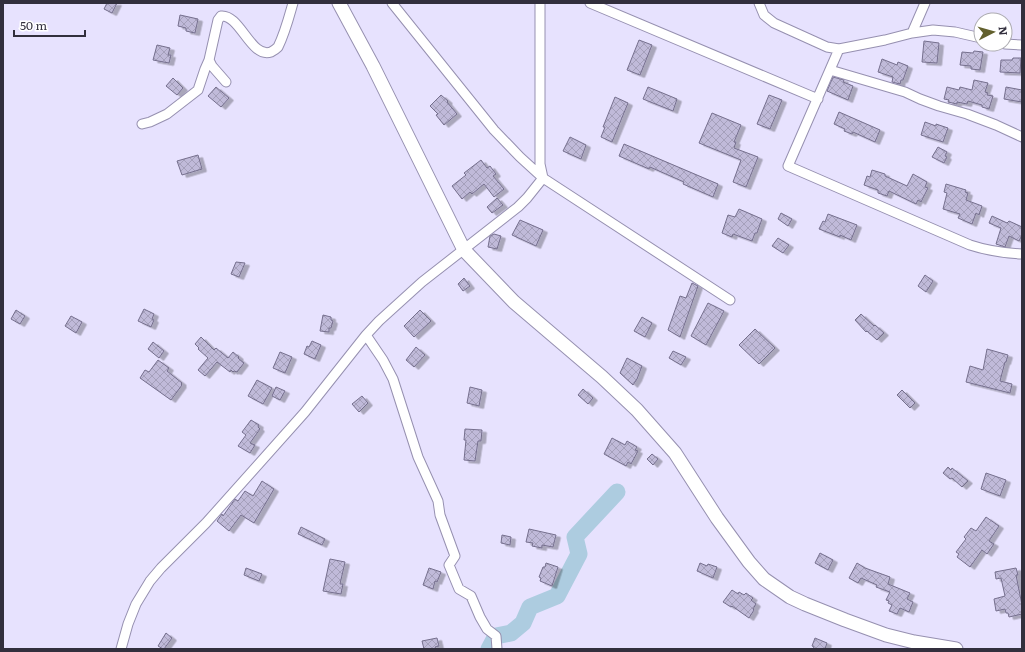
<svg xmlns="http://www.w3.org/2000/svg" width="1025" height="652" font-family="Literata,serif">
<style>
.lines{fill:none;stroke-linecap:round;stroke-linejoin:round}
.river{stroke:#adcce0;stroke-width:17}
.building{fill:url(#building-cross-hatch);stroke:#756f8d;filter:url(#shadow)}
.street-casing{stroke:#9690b0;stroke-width:11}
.secondary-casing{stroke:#9690b0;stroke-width:15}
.street{stroke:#fff;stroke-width:9}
.secondary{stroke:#fff;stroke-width:13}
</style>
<defs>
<pattern id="building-cross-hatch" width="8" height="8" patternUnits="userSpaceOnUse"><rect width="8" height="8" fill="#c0bad9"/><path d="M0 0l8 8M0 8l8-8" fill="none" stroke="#a5a0bb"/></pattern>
<filter id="shadow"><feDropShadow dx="4.5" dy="2.5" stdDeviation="0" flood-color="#0004"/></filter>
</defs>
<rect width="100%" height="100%" fill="#e7e2fe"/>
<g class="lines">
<path class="river" d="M489 649 496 636 511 633 523 623 530 607 557 596 579 554 575 537 617 492"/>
</g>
<path class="building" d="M107 3H117L112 13 104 9Z
M180 15 198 19 195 33 186 31V28L178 26Z
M639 40 652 45 640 75 627 70Z
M924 41 939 43 937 63 922 62Z
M157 45 170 48 168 55H171L169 63 153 60Z
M974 51 983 52 980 70 971 69V66L960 65 962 52 973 53Z
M1013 58H1021L1020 73 1000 72 1001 60H1012Z
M882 59 897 65 898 62 908 66 903 80H901L900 84 892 82 893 77 878 72Z
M833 77 844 80 843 82 853 86 848 100 827 91Z
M173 78 183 88 177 95 166 86Z
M974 80 988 83 985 92 988 93 987 95 993 96 989 109 982 107V105L968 101 967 104 957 102V104L948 102 949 100 944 99 947 87 959 90 960 87 972 90Z
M216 87 229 98 221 107 208 96Z
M648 87 677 99 673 111 643 99Z
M1006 87 1022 90V102L1004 99Z
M441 95 448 101 447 102 457 114 444 125 436 115 438 114 430 106Z
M769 95 782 100 770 129 757 124Z
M615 97 628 103 612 142 601 137 605 127H603Z
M839 112 880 130 875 142 853 132 852 134 844 131 845 129 834 124Z
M712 113 741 125 734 142H736L734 148 758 157 746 187 733 182 741 160 699 143Z
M925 122 936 126V124L948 128 943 142 921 135Z
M570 137 586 145 581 159 563 151Z
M624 144 718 184 713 197 683 184 684 182 650 167 649 169 619 156Z
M938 147 947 152 945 156 947 157 944 163 932 157Z
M198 155 202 169 182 175 177 161Z
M481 160 487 168 490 166 496 174 493 176 504 189 494 197 484 184 472 194 470 192 462 199 452 186 466 175 464 173Z
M872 170 885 174V176L907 186 913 174 927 182 925 187 928 188 921 202 918 200 916 204 889 191 887 196 878 193V190L864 185 867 176 870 177Z
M946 184 966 190 965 192 968 193 966 200 982 206 979 215 976 213 972 224 958 218 960 214 943 209 947 193 944 192Z
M497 198 503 205 492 213 487 207Z
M739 209 762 219 757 233H755L752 241 733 234 732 237 722 233 728 215 735 217Z
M781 213 792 219 788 226 778 219Z
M828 214 857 225 851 240 840 235V237L819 229 823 221 825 222Z
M992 216 1007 223 1009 221 1022 227V235L1019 241 1009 236 1005 247 996 244 1001 228 989 223Z
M520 220 543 230 536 246 512 235Z
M494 234 501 236 497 249 488 247 490 236Z
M778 238 789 245 783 253 772 246Z
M236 262 245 263 239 277 231 274Z
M925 275 933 281 926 292 918 286Z
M464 278 470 286 463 291 458 284Z
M692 283 698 286 680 337 668 330 680 296 686 298Z
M708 303 724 311 706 345 691 336Z
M144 309 154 314 152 319 154 320 151 327 138 321Z
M16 310 25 316 20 324 11 319Z
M420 310 431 321 414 337 404 326Z
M861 314 874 326 875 325 884 333 877 340 867 331 866 332 855 320Z
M323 315 331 317V320L333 321 331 328H329V332L320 331Z
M71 316 82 322 76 333 65 326Z
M642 317 652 323 645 337 634 331Z
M755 329 775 348 759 364 739 345Z
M201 337 214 350 216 348 228 358 233 352 239 357 238 358 244 363 237 372 234 371 233 372 231 370 230 372 217 362 205 376 198 370 208 358 198 349 199 348 195 344Z
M312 341 321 345 315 359 304 354 307 346 309 347Z
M153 342 164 351 159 358 148 349Z
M416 347 425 355 414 367 406 360Z
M987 349 1008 355 1006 362H1005L1000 381 1012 384 1010 393 966 382 970 366 983 370Z
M673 351 686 357 681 365 669 358Z
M280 352 292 357 285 373 273 368Z
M627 358 642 366 637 379 633 385 620 373Z
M158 360 169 368 167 371 182 383 181 384 182 385 171 400 140 378 145 370 149 372Z
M257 380 272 388 263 404 248 396Z
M276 387 285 391 280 400 272 396Z
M470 387 482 390 479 406 467 403Z
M583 389 593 398 588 404 578 395Z
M902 390 915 403 910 408 897 395Z
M362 396 368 403 359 412 352 404Z
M251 420 259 425 258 427 260 429 250 443 255 445 250 453 238 446 246 435 242 432Z
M465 429 482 430 481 441H478L475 461 464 460 466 440H464Z
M612 438 625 445 627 441 637 447 635 450 638 451 631 464 628 462 626 466 604 454Z
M652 454 658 459 653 465 647 459Z
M948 467 951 470 952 468 968 481 962 487 952 478 950 479 943 473Z
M986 473 1006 480 1000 496 981 489Z
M262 481 274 489 254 523 241 515 229 531 217 521 222 514 223 516 235 499 238 501 245 491 253 496Z
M986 517 999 526 989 541 994 544 987 554 982 550 970 567 957 557 959 554 956 552 966 539 964 537 971 528 976 531Z
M301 527 325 539 322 545 298 534Z
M529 529 556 535 553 547 542 545V548L532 546 533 543 526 542Z
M502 535 511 537 510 545 501 543Z
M820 553 833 560 828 570 815 563Z
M330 559 345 562 340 584H343L341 594 323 591Z
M546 563 558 567 552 586 540 581 541 578 539 577 543 567H545Z
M700 563 707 566 708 564 717 567 713 578 697 571Z
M857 563 865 568 890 577 888 584 910 593 907 599 913 602 909 612 900 608 897 614 889 611 892 605 888 603 889 601 886 600 890 592 876 587 877 585 861 578 858 583 849 578Z
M246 568 262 574 259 581 244 575Z
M429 568 441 572 437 582 435 581 433 589 423 585Z
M1016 568 1018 575H1016L1022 605V614L1009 617 1008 613H1006L1005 609 996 611 994 599 1005 596 1001 578 996 579 995 572Z
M732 590 738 594 739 592 744 595 746 593 753 598 751 600 756 604 753 609 754 610 749 618 732 606 731 607 723 602Z
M166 633 172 638 164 649H163L158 646Z
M437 638 439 646 435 647 436 649H424L422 641Z
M815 638 827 643 825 649H813L814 647 812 646Z"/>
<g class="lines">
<g class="street-casing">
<path id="street" d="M392 3 494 130 520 157 543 178 730 300
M590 3 818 99
M759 3 764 15 774 23 827 47 839 49 885 40 912 33 933 30 955 32 981 38
M912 33 925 3
M1005 44 1022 45
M839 49 788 166 970 245C988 251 1003 253 1022 254
M830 70 905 92 920 99 939 106 967 114 996 125 1022 137
M226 82 212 66 209 60 218 20 221 16C240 14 251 59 271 52 273 51 276 49 278 47 285 33 289 17 293 3
M142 124 150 122 167 114 198 90 205 69 209 60
M366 335 383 360 393 379 418 457 438 501 440 515 455 556 449 565 459 589 471 596 480 617 487 629 496 636 497 649
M121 649 128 624 136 604 150 581 161 568 206 523 305 412 366 335 379 321 422 282 518 207 527 198 543 178 540 164V3"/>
</g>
<g class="secondary-casing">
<path id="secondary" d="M339 3 373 66 464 250 514 302 602 377 637 410 675 453 717 518 749 562 764 579 790 597 805 604 845 620 886 635 914 642 956 649"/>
</g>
<use href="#street" class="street"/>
<use href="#secondary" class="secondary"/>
</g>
<rect width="1025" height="652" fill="none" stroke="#322f3d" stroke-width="8"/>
<g transform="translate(993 32) rotate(84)"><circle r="19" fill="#ffffff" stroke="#adacb1"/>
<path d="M0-3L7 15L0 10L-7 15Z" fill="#62602d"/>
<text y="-6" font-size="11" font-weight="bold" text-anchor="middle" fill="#322f3d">N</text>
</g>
<path d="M14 30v6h71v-6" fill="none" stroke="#322f3d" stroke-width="2"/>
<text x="20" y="30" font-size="12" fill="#322f3d" stroke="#ffffff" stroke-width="3" paint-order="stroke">50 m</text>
</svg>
